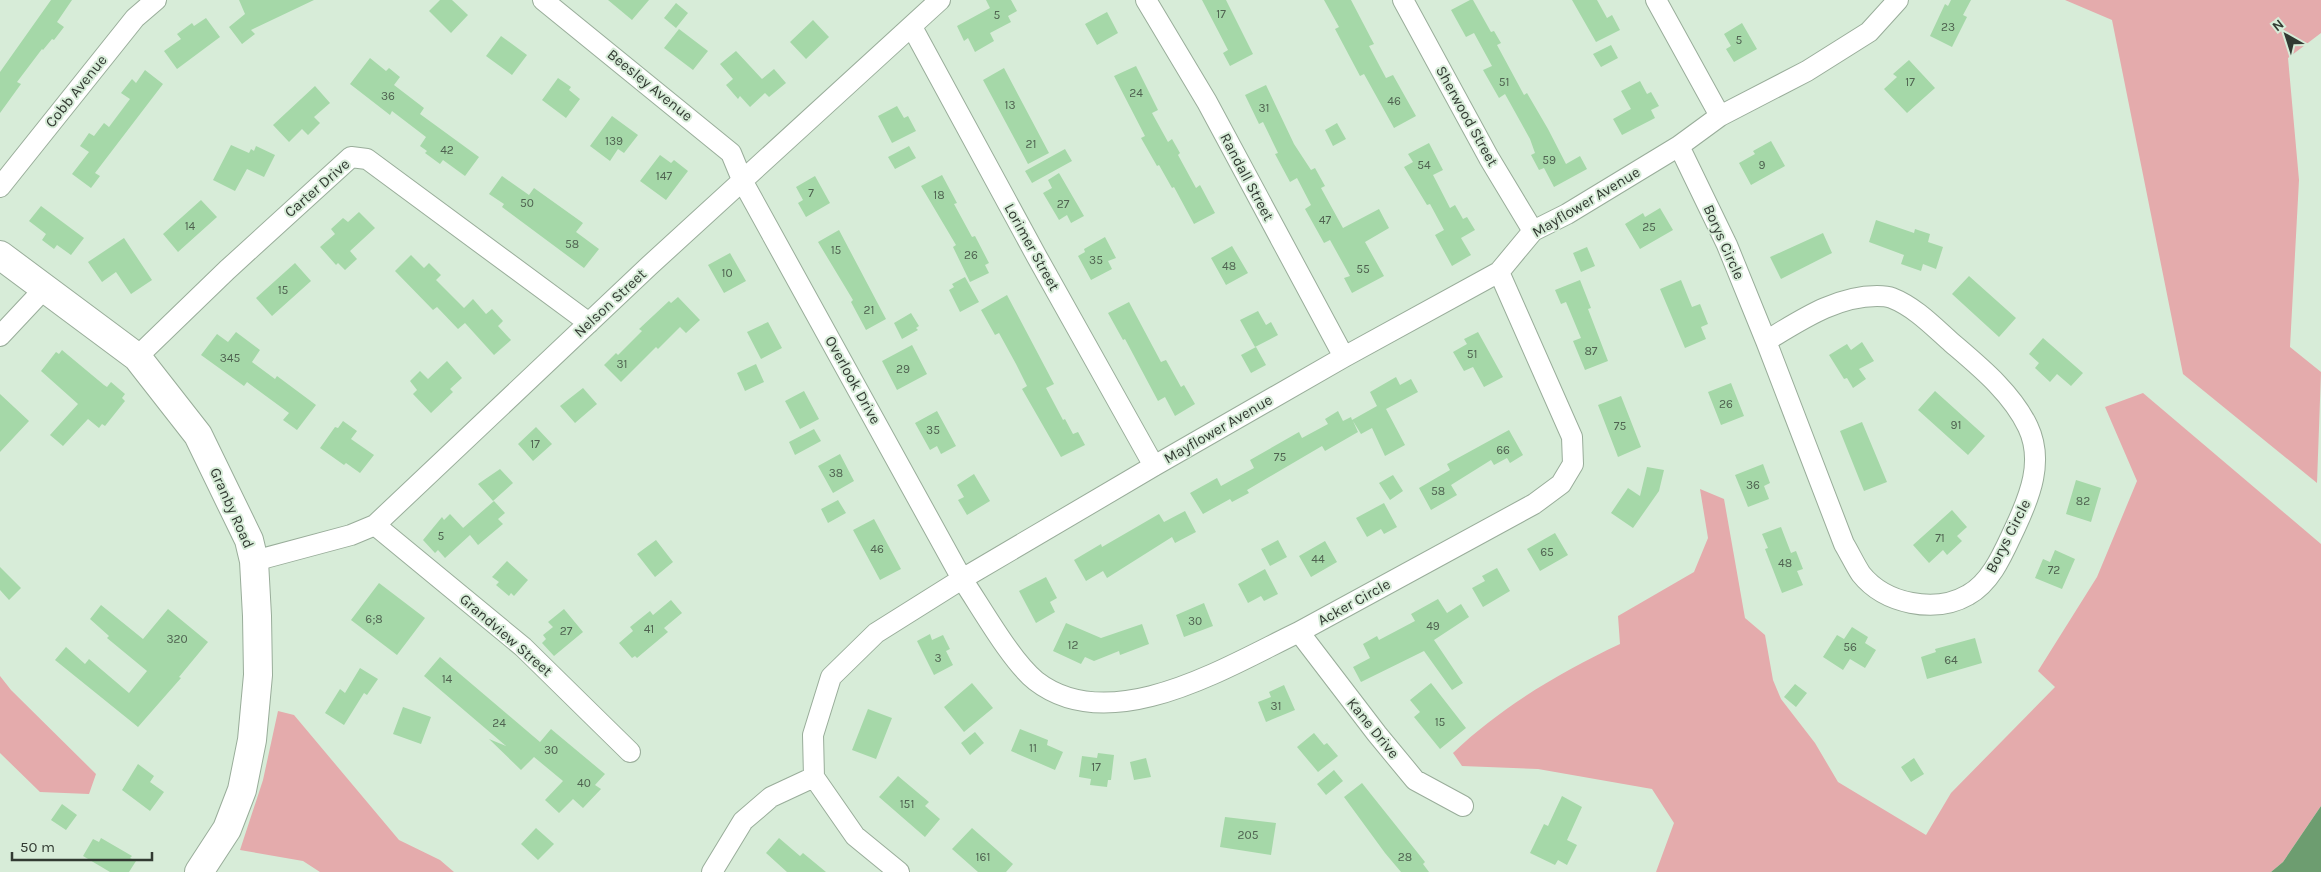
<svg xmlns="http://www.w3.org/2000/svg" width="2321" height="872" font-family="Karla,sans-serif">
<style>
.green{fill:#e4abac}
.water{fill:#6d9d70}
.building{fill:#a5d8a8}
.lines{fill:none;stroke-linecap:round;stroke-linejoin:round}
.street-casing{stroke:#99ad9a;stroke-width:22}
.secondary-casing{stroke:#99ad9a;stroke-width:30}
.street{stroke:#fff;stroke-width:20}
.secondary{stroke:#fff;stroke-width:28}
.labels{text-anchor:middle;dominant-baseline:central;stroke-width:4;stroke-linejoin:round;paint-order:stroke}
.number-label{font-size:12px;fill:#4f6250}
.street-label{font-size:15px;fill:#323a32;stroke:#d7ecd8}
</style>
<rect width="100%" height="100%" fill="#d7ecd8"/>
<path class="green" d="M2065 0H2321V33L2288 58 2299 180 2290 347 2321 372 2317 483 2183 374 2112 20Z
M2143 393 2321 544V806L2283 862 2271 872H1656L1674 823 1652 789 1538 769 1462 766 1453 753C1500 708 1560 672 1620 644L1618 616 1694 572 1708 538 1700 489 1724 499 1745 618 1765 635 1773 680 1781 699 1815 743 1838 782 1926 835 1951 793 2055 687 2038 671 2097 577 2137 481 2105 407Z
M0 676 11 690 96 774 89 794 40 792 0 753Z
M278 711 294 715 399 840 440 860 454 872H320L303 861 240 850 263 780Z"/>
<path class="water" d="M2321 806V872H2271L2283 862Z"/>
<path class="building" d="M51 0H72L57 22 64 27 54 40 52 39 43 50 42 49 17 82 21 84 0 113V72Z
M239 0H314L251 30 255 34 242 44 229 27 245 14Z
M440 0H452L468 15 451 33 429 11Z
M608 0H649L632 20Z
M986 0H1011L1017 11 1008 16 1011 22 990 33 994 41 975 52 968 38 964 41 957 26 990 8Z
M1202 0H1226L1253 54 1230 66 1223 53 1228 50Z
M1324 0H1351L1374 44 1369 46 1386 78 1393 75 1416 116 1394 128 1364 74 1360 76 1335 29 1339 27Z
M1470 0H1473L1491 32 1494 31 1501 43 1497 45 1524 95 1527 93 1548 129 1566 164 1580 156 1587 169 1554 187 1544 168 1539 170 1531 155 1535 153 1530 139 1505 94 1499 98 1483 70 1492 66 1474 33 1466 37 1451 10Z
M1572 0H1597L1607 18 1612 15 1620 30 1596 42Z
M1951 0H1971L1963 15 1967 17 1952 47 1930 36 1945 4 1948 6Z
M676 3 688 13 676 28 664 18Z
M1107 12 1118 33 1097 45 1085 24Z
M206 18 220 37 177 69 164 51 181 39 177 34 192 23 194 26Z
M813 20 829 37 806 59 790 42Z
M1742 23 1757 49 1734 62 1726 49 1731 46 1724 34Z
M679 29 708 51 693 70 664 48Z
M501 36 527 55 512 75 486 56Z
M1611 45 1618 58 1601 67 1593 54Z
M736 51 762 79 774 69 786 83 769 97 765 93 750 107 740 96 738 99 726 85 733 79 720 64Z
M370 58 386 71 389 68 400 77 394 85 424 108 420 114 479 157 465 176 443 160 440 164 425 153 427 151 420 146 426 137 392 111 390 115 350 84Z
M1909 60 1935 88 1907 113 1884 89 1897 77 1893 74Z
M1136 66 1158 110 1152 113 1168 142 1172 139 1180 153 1178 155 1196 188 1200 185 1215 213 1194 224 1174 187 1172 188 1159 165 1157 166 1141 138 1145 136 1114 76Z
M1004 68 1049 153 1028 164 983 80Z
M145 70 163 84 95 173 100 176 91 188 72 174 89 152 80 146 89 133 94 136 104 123 109 127 130 99 121 93 132 79 136 83Z
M558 78 571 87 569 90 580 99 566 118 542 100Z
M1640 81 1647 94 1651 92 1659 106 1651 110 1655 118 1622 135 1613 119 1631 109 1621 91Z
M1266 85 1294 144 1311 170 1315 168 1325 186 1321 188 1343 228 1379 209 1389 228 1365 242 1384 276 1352 293 1344 278 1350 276 1330 240 1324 243 1305 209 1311 205 1297 178 1290 182 1275 154 1278 153 1263 122 1259 124 1245 95Z
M315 86 330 103 314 117 320 123 308 135 302 129 289 142 273 125Z
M897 106 904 118 908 116 916 131 892 143 878 116Z
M612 116 638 135 624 153 618 149 610 161 590 146Z
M1337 123 1346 139 1333 146 1325 130Z
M1771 141 1785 166 1751 185 1739 163 1755 154 1753 151Z
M1429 143 1443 170 1433 175 1450 208 1455 205 1463 219 1467 217 1475 230 1461 238 1471 255 1452 266 1435 235 1444 230 1430 204 1427 205 1404 167 1413 162 1408 154Z
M231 145 249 153 251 149 254 151 256 146 275 155 264 177 247 169 235 191 213 180Z
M909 146 916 158 895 169 888 157Z
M1065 149 1072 161 1032 183 1025 171Z
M660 155 671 163 674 160 688 171 666 200 640 181Z
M1059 173 1084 216 1071 223 1067 215 1059 220 1043 193 1052 188 1048 180Z
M942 175 957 203 954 204 972 237 975 236 989 263 985 265 989 273 970 282 953 247 956 245 921 186Z
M502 176 529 195 534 188 583 223 576 232 599 249 584 268 502 207 504 204 489 194Z
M815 176 830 203 806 217 798 203 803 200 796 187Z
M201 200 217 217 178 252 163 234Z
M41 206 84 238 71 255 57 245 54 249 42 240 46 234 29 221Z
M1660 208 1673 230 1640 249 1625 224 1643 213 1645 217Z
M359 212 375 228 350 251 357 259 345 270 338 263 336 265 320 247 335 234 331 229 343 218 348 222Z
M1876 220 1914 233 1915 229 1930 234 1928 242 1943 247 1936 269 1923 264 1921 271 1901 264 1904 255 1869 242Z
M839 230 886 319 866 330 851 302 853 300 818 242Z
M1823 233 1832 253 1781 279 1770 257Z
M1105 237 1116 258 1108 261 1112 269 1091 280 1078 256 1085 252 1084 249Z
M124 238 152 280 131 294 116 272 102 282 88 262Z
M1232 246 1248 273 1226 285 1211 258Z
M1587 247 1595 266 1581 272 1573 253Z
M730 253 746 281 724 293 708 265Z
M411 255 424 268 429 263 441 275 436 280 464 308 473 299 486 314 492 309 503 321 498 326 511 340 494 355 465 323 458 329 437 307 433 310 395 271Z
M295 263 311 281 272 316 256 298Z
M1969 276 2016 318 1999 337 1952 294Z
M965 277 979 302 960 312 949 290 954 287 952 284Z
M1580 280 1591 308 1588 309 1608 361 1585 370 1573 341 1581 338 1566 302 1561 304 1555 290Z
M1681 280 1692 307 1700 304 1708 324 1701 327 1706 339 1685 348 1660 289Z
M1007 295 1054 384 1046 388 1063 420 1065 419 1073 434 1078 432 1085 445 1061 457 1022 389 1027 386 1016 364 999 333 995 335 981 310Z
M678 297 700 320 686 333 680 327 658 349 656 347 621 382 604 365 616 353 618 355 642 331 639 329 669 301 671 303Z
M1129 302 1161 362 1166 360 1181 387 1184 385 1195 404 1175 416 1165 397 1158 401 1125 339 1123 340 1108 313Z
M1258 311 1266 325 1271 322 1278 335 1255 347 1240 320Z
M911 313 919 326 916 328 918 330 902 339 894 323Z
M768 322 782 348 761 359 747 332Z
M236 332 260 350 252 362 275 379 277 376 316 405 297 430 283 420 289 413 247 382 244 386 201 355 217 334 228 342Z
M1478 332 1503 377 1484 387 1473 367 1464 371 1453 352 1467 344 1464 339Z
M2043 338 2083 373 2071 386 2057 374 2050 382 2035 368 2039 363 2029 354Z
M1862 342 1874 361 1859 369 1866 379 1853 388 1847 378 1844 379 1829 355 1847 344 1851 350Z
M912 345 927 374 897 390 882 361Z
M1256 347 1266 365 1251 373 1241 355Z
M62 350 104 385 107 387 111 382 125 394 122 398 125 401 105 426 102 424 99 428 88 419 63 446 50 435 78 404 41 371 56 352 59 354Z
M447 361 462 378 450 389 453 392 431 413 413 394 417 390 410 381 420 371 428 379Z
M756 364 764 382 745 391 737 373Z
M1396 377 1400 385 1411 379 1418 392 1386 409 1405 445 1385 456 1372 428 1361 434 1353 421 1358 432 1325 451 1322 446 1247 490 1249 493 1232 502 1230 499 1203 514 1190 493 1217 478 1221 486 1254 468 1250 460 1299 432 1302 438 1328 424 1325 419 1338 411 1343 421 1351 417 1352 420 1377 406 1370 392Z
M1731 383 1744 416 1721 425 1708 392Z
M583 388 597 404 575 423 560 406Z
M804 391 819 419 800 429 785 401Z
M1935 391 1985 436 1968 455 1918 410Z
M0 394 29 421 0 452Z
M1621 396 1641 447 1618 457 1598 405Z
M937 411 956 446 941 454 937 446 930 450 915 423Z
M343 421 357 431 351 439 374 455 360 473 346 463 344 465 320 448 335 427 338 428Z
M1862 422 1887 482 1864 491 1840 431Z
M536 427 552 444 533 461 518 444Z
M814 429 821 441 795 455 789 442Z
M1509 430 1523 455 1510 463 1507 458 1494 465 1491 460 1451 485 1457 495 1431 510 1419 488 1450 470 1447 464Z
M840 454 854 481 833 493 818 466Z
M1763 464 1770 483 1764 486 1769 499 1748 507 1735 475Z
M1647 467 1664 470 1659 491 1633 528 1611 513 1628 488 1640 496Z
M500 469 513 483 493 501 478 484Z
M974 474 990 501 967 515 958 500 964 497 957 485Z
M1393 475 1403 491 1390 500 1379 483Z
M2076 480 2101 488 2091 522 2066 514Z
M838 500 846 513 828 523 821 509Z
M494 501 505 513 498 519 503 524 478 545 470 535 445 558 438 550 435 553 423 540 442 517 444 520 450 514 466 531 463 528Z
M1384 503 1397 527 1384 534 1381 529 1367 537 1356 518Z
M1952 510 1967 527 1957 536 1962 541 1947 555 1943 550 1929 563 1913 545Z
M1185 511 1196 532 1175 543 1172 537 1107 578 1103 571 1086 581 1074 560 1101 544 1102 547 1159 514 1164 522Z
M874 519 901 569 880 580 853 530Z
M1781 527 1791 553 1796 551 1803 569 1797 571 1803 585 1782 593 1765 549 1768 548 1762 534Z
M1555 533 1568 555 1540 571 1527 549Z
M656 540 673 562 655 577 637 554Z
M1278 540 1287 557 1270 566 1261 549Z
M1325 541 1337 562 1311 577 1299 556Z
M2055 550 2075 559 2062 589 2035 578 2043 559 2050 562Z
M507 561 528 580 514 596 511 593 509 596 496 585 499 582 492 577Z
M0 567 21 588 9 600 0 590Z
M1497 568 1510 591 1483 607 1472 588 1485 581 1482 576Z
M1265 569 1278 594 1264 601 1261 596 1248 603 1238 584Z
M1046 577 1057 598 1050 602 1055 612 1036 623 1019 591Z
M379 583 425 618 397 655 351 620Z
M1438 599 1447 613 1461 604 1469 617 1434 640 1463 683 1452 690 1424 651 1361 682 1353 667 1370 658 1363 644 1377 636 1379 640 1415 621 1411 614Z
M671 600 682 613 664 628 668 632 637 658 635 656 632 658 619 643 633 631 630 627 650 611 653 615Z
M1204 603 1213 626 1184 637 1176 615Z
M101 605 143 639 168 609 208 642 179 677 181 678 138 727 55 660 66 647 85 664 89 659 129 693 147 671 107 638 109 636 90 619Z
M564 609 583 632 554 656 542 643 546 639 543 635 553 627 548 622Z
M1066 623 1101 638 1142 624 1149 644 1120 655 1119 651 1094 661 1085 657 1081 664 1053 651Z
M1852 627 1868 637 1865 643 1876 650 1865 668 1850 659 1843 670 1823 657 1837 635 1844 639Z
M930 634 932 640 943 635 950 649 946 651 953 665 934 675 917 641Z
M1975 638 1982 663 1927 679 1921 657 1936 652 1935 649Z
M440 657 540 742 551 729 605 774 595 785 601 789 583 808 573 799 559 813 545 800 563 781 534 757 521 770 489 739 506 746 424 676Z
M360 668 378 679 367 695 364 693 344 725 325 713 340 689 345 693Z
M972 683 993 708 964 732 944 707Z
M1431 683 1466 728 1440 749 1414 717 1420 712 1410 700Z
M1795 684 1807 693 1796 707 1784 697Z
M1284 685 1295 710 1266 722 1258 702 1271 697 1269 692Z
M403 707 431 717 421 744 393 734Z
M868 709 892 718 876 759 852 750Z
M1020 729 1048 740 1047 745 1063 752 1055 770 1011 751Z
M975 732 984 743 970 755 961 743Z
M1314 733 1324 745 1327 743 1338 756 1318 772 1297 747Z
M1098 753 1114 755 1111 780H1108L1107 787 1090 785 1091 779 1079 777 1082 756 1097 758Z
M1146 758 1151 777 1134 780 1130 762Z
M1914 758 1924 774 1911 782 1901 767Z
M138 764 154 776 150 782 164 792 150 811 122 790Z
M1334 770 1343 781 1326 795 1317 784Z
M898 776 929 802 925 806 940 819 925 837 879 797Z
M1362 783 1425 862 1423 864 1429 872H1401L1385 853 1344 797Z
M1562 796 1582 807 1567 840 1577 845 1567 865 1558 860 1555 865 1530 853 1544 824 1548 826Z
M62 804 77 815 66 830 51 820Z
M1225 817 1276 823 1271 855 1220 847Z
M536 828 554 844 538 860 521 844Z
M972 828 1013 864 1006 872H978L952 849Z
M101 838 132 856 130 858 136 861 129 872H110L83 856 93 839 99 842Z
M779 838 800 856 803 853 826 872H787L766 853Z"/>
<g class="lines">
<g class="street-casing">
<path id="street" d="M543 0 731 153 743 182 962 579C981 607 1011 661 1036 681 1111 739 1228 666 1299 632L1534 504 1561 484 1573 464 1572 437 1499 272
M1146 0 1207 102 1344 357
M1403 0 1489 158 1533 231
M1656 0 1720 116
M912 27 1037 257 1154 466
M1679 146 1727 245 1766 341C1801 320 1836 296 1877 296 1882 296 1887 296 1892 298 1915 307 1934 327 1952 343 1980 367 2012 393 2028 427 2044 461 2030 496 2015 528 2004 551 1992 582 1968 595 1935 614 1885 604 1861 574 1855 565 1850 554 1844 544L1766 341
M0 187 135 18 156 0
M0 336 45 288
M137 357 227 270 351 157 367 159 589 323
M375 525 523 647 630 752
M254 561 351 535 375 525 649 266 940 0
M1299 632 1377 734 1415 780 1463 806
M712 872 743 821 771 797 814 777
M899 872 855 836 814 777 813 735 831 677 876 633 962 579 1154 466 1344 357 1499 272 1533 231 1567 214 1679 146 1720 116 1807 71 1869 32 1898 0"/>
</g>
<g class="secondary-casing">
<path id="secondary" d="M0 255 137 357 198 435 249 540 254 561 257 616 258 675 252 740 242 790 227 829 199 872"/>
</g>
<use href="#street" class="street"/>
<use href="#secondary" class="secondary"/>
</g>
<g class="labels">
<g class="number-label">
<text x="1221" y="14">17</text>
<text x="997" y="15">5</text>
<text x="1948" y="27">23</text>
<text x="1739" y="40">5</text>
<text x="1504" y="82">51</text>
<text x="1910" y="82">17</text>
<text x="1136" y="93">24</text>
<text x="388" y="96">36</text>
<text x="1394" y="101">46</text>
<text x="1010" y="105">13</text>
<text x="1264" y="108">31</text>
<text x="614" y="141">139</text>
<text x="1031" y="144">21</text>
<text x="447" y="150">42</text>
<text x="1549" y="160">59</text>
<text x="1424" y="165">54</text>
<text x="1762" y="165">9</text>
<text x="664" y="176">147</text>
<text x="811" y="193">7</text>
<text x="939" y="195">18</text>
<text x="527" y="203">50</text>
<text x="1063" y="204">27</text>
<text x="1325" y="220">47</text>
<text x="190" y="226">14</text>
<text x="1649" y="227">25</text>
<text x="572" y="244">58</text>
<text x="836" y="250">15</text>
<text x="971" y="255">26</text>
<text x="1096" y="260">35</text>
<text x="1229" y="266">48</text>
<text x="1363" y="269">55</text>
<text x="727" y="273">10</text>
<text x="283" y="290">15</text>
<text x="869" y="310">21</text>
<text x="1591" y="351">87</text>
<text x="1472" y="354">51</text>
<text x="230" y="358">345</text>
<text x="622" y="364">31</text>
<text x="903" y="369">29</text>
<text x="1726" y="404">26</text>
<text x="1956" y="425">91</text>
<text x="1620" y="426">75</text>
<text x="933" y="430">35</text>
<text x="535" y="444">17</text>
<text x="1503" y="450">66</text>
<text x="1280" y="457">75</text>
<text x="836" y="473">38</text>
<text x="1753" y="485">36</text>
<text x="1438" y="491">58</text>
<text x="2083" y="501">82</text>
<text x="441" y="536">5</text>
<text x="1940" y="538">71</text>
<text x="877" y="549">46</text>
<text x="1547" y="552">65</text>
<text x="1318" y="559">44</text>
<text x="1785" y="563">48</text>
<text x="2054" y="570">72</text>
<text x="374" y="619">6;8</text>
<text x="1195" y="621">30</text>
<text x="1433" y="626">49</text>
<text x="649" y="629">41</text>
<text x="566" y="631">27</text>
<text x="177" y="639">320</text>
<text x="1073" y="645">12</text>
<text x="1850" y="647">56</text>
<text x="938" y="658">3</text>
<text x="1951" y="660">64</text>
<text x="447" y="679">14</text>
<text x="1276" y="706">31</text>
<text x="1440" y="722">15</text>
<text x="499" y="723">24</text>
<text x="1033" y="748">11</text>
<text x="551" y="750">30</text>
<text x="1096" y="767">17</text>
<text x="584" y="783">40</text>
<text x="907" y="804">151</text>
<text x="1248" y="835">205</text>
<text x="983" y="857">161</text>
<text x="1405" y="857">28</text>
</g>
<g class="street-label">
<text transform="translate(650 85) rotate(39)">Beesley Avenue</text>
<text transform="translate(76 91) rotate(-51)">Cobb Avenue</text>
<text transform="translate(1467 116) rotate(61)">Sherwood Street</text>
<text transform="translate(1247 177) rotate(62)">Randall Street</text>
<text transform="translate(317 188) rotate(-41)">Carter Drive</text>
<text transform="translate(1586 202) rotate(-31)">Mayflower Avenue</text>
<text transform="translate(1724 242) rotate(66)">Borys Circle</text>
<text transform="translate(1032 247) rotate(61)">Lorimer Street</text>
<text transform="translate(610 303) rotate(-43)">Nelson Street</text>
<text transform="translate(853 380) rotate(61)">Overlook Drive</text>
<text transform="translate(1218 429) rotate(-30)">Mayflower Avenue</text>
<text transform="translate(232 508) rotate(66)">Granby Road</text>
<text transform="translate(2008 536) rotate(-63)">Borys Circle</text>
<text transform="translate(1354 602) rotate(-29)">Acker Circle</text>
<text transform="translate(506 635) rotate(41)">Grandview Street</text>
<text transform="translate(1373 728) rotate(51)">Kane Drive</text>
</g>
</g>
<g transform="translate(2286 35) rotate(321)" stroke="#d7ecd8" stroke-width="4" paint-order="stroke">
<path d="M0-4L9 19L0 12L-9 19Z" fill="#323a32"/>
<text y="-8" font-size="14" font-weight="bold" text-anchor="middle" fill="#323a32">N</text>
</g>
<path d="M12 852v8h140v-8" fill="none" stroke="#323a32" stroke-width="2.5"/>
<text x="20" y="852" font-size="15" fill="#323a32" stroke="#d7ecd8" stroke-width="4" paint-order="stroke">50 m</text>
</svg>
